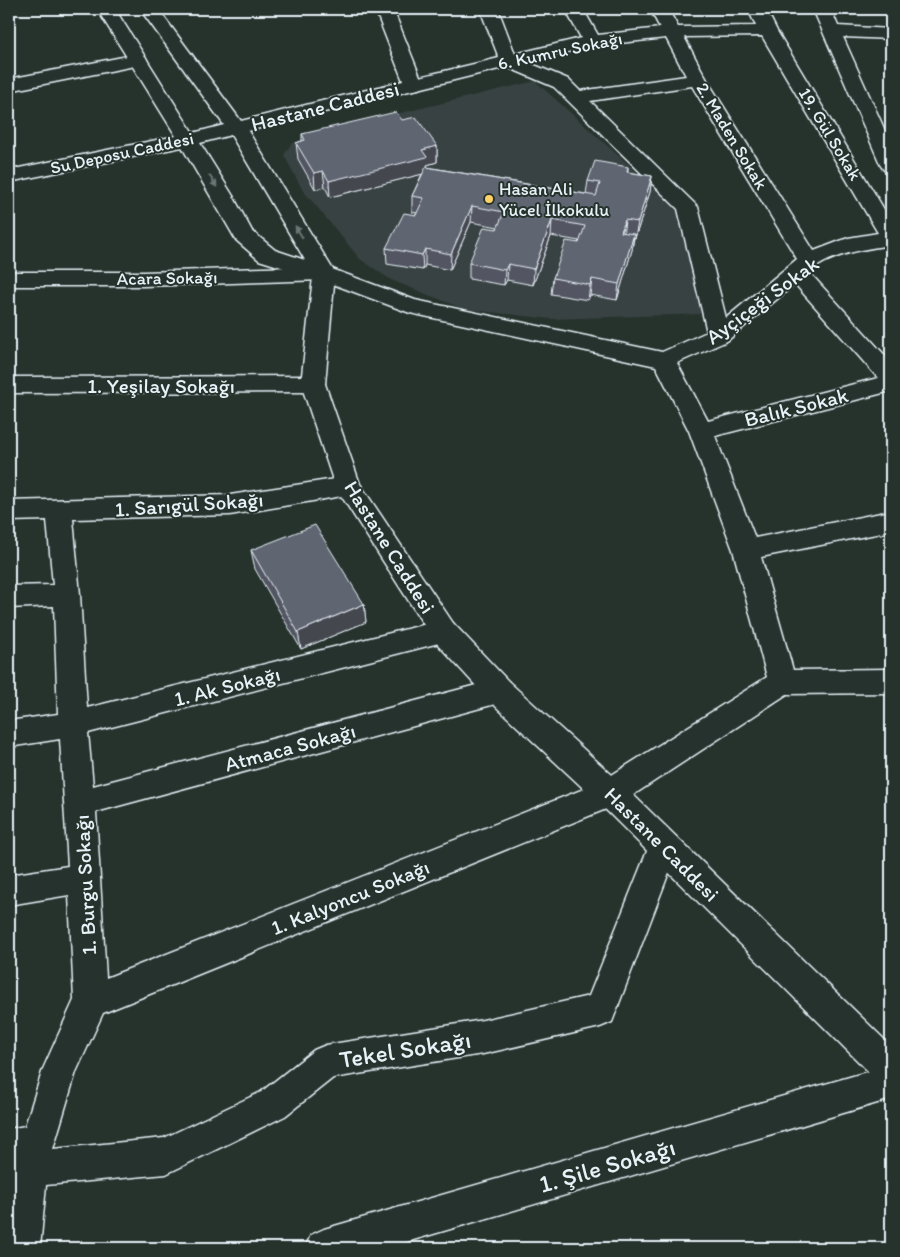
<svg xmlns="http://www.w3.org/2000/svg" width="900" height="1257" font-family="Itim,sans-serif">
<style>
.built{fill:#384242}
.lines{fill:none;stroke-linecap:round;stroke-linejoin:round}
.minor-casing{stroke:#e8f1f8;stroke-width:3}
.secondary-casing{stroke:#e8f1f8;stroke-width:3}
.minor{fill:#26332d;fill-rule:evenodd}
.secondary{fill:#26332d;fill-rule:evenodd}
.wall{fill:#535762;stroke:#e8f1f8}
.shaded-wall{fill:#444750;stroke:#e8f1f8}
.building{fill:#616572;stroke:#e8f1f8}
.oneway{fill:#6a7674}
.poi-dot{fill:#ffd166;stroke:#26332d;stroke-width:2}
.labels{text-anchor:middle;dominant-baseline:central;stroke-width:4;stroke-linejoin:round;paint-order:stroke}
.far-street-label{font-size:18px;fill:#e8f1f8;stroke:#26332d}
.far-poi-label{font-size:18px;fill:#e8f1f8;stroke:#26332d;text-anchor:start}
.street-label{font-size:21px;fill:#e8f1f8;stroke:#26332d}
.near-street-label{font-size:25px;fill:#e8f1f8;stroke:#26332d}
</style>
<rect width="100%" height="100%" fill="#26332d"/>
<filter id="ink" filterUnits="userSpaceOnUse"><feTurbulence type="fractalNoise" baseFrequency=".02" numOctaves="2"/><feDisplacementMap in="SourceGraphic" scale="10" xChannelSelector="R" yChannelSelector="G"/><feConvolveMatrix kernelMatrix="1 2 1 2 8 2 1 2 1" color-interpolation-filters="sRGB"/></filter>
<g filter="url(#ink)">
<path class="built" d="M535 81 678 209 702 314 551 319 464 309 391 280 360 259 302 189 284 155 291 144 313 134Z"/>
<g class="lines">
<g class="minor-casing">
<path id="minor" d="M480 9H498L515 54 581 38 565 9H583L598 35 660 28 650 9H668L678 27 756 26 748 9H766L777 31 891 221V245C864 249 831 254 809 272L891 362V391L715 436 755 538 891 511V531L761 557 793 670 891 669V693L787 694 621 803 103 1013 76 1072 53 1149 164 1138 261 1092 314 1050 326 1045 483 1020 589 996 653 836 664 832 675 836 679 846 612 1022 600 1027 483 1054 333 1078 285 1116 166 1174 46 1185 40 1248H9V1189L12 1164 9 1165V1129L25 1126 43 1069 74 1000 69 895 9 905V875L68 866 60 739 9 747V721L58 714 54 606 9 608V586L53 585 47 520 9 521V501L230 495 348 477 357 479 361 486 357 493 348 495 230 515 73 519 80 595 87 708 443 620 453 623 457 631 453 639 443 642 88 733 93 786 499 679 509 682 513 691 509 700 499 703 96 812 106 978 599 783 767 677 733 550 689 431 656 366 410 313 322 280 144 286H9V272H144L324 266 415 300 662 352 707 332 678 209 554 87 507 67 414 90 407 88 405 84 407 80 499 58ZM762 36 878 233 848 238 814 251 707 80 684 37ZM666 38 686 76 580 91 568 79 527 62 592 46ZM692 86 797 259 726 318 698 207 590 101ZM795 284 878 378 708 421 677 363 727 341Z
M813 9H831L838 26 891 29V39L843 37 891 144V172L884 170 881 166Z
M138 54 145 56 147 60 145 64 9 91V79Z
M313 376 321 378 325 384 321 390 313 392 9 393V377Z
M891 1065V1099L386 1248H305L311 1235 324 1229Z"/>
</g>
<g class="secondary-casing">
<path id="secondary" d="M97 9H115L193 133 224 125 140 9H158L241 121 403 81 375 9H393L423 84 421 88 248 131 335 273 325 384 360 484 453 623 509 682 621 783 891 1046V1087L879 1082 599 803 489 700 433 639 335 486 301 384 313 277 259 260 236 240 182 147 9 182V170L176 136ZM231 135 305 260 275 250 252 231 233 196 200 143Z"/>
</g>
<use href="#minor" class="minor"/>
<use href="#secondary" class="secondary"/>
</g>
<path class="wall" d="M402 120 437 146V162L427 165V167L586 194 588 181 628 167V172L652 176 650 192 635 238H634L632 250 617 300 590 295 588 300 551 294 553 278 579 241 551 236 533 285 507 280 504 285 469 279V263L498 227 471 222 450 270 425 265 423 270 387 264 386 248 417 213 412 212V196L422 174 330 197 325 187 315 189 298 159 296 143 302 141V134Z
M251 550 364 604 366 622 301 649 255 569Z"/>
<path class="shaded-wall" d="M437 146V162L427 165V173L330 197 329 181 422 150Z
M323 171 325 187 315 189 314 173Z
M652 176 650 192 635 238 638 222Z
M472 206 471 222 450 270 451 254Z
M552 220 551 236 533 285 534 269Z
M625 220 623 236 621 232Z
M634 234 632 250 617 300 619 284Z
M425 249V265L423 270 422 255Z
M508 264 507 280 504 285 505 270Z
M592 279 590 295 588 300 590 285Z
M364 604 366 622 301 649 298 632Z"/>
<path class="building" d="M396 112 402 120 416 117 437 146 422 150 427 157 329 181 323 171 314 173 296 143 305 140 302 134Z
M595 161 628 167 627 172 652 176 638 222 625 220 621 232 634 234 619 284 592 279 590 285 553 278 566 241 579 243 585 226 552 220 534 269 508 264 505 270 469 263 484 227 497 229 504 212 472 206 451 254 425 249 422 255 386 248 404 213 416 215 424 198 412 196 426 167 596 196 600 183 588 181Z
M315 525 364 604 298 632 251 550Z"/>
<defs><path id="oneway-solid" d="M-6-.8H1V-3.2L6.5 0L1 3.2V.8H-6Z" transform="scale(1.25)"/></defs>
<g class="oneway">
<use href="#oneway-solid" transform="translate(213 181) rotate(58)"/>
<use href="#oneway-solid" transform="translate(299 232) rotate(-122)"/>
</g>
</g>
<circle class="poi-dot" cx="489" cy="199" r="5"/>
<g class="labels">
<g class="far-street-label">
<text transform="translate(560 51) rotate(-12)">6. Kumru Sokağı</text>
<text transform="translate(830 134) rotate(59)">19. Gül Sokak</text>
<text transform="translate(732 136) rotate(59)">2. Maden Sokak</text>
<text transform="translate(122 153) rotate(-12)">Su Deposu Caddesi</text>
<text transform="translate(167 278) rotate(-1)">Acara Sokağı</text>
</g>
<g class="far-poi-label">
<text x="499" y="189">Hasan Ali<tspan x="499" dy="21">Yücel İlkokulu</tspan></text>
</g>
<g class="street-label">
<text transform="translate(325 106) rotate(-14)">Hastane Caddesi</text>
<text transform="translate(762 300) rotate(-36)">Ayçiçeği Sokak</text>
<text x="161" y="385">1. Yeşilay Sokağı</text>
<text transform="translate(796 407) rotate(-14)">Balık Sokak</text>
<text transform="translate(189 504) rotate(-4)">1. Sarıgül Sokağı</text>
<text transform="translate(390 547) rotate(58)">Hastane Caddesi</text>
<text transform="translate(227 686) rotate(-14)">1. Ak Sokağı</text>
<text transform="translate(290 747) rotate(-15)">Atmaca Sokağı</text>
<text transform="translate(662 844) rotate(45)">Hastane Caddesi</text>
<text transform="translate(85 885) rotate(-93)">1. Burgu Sokağı</text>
<text transform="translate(350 897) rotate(-22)">1. Kalyoncu Sokağı</text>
</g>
<g class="near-street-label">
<text transform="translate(405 1049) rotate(-9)">Tekel Sokağı</text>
<text transform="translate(607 1165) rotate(-16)">1. Şile Sokağı</text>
</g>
</g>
<rect width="900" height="1257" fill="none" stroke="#26332d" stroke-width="30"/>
<rect x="15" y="15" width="870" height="1227" fill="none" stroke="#e8f1f8" stroke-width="2" filter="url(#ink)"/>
</svg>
